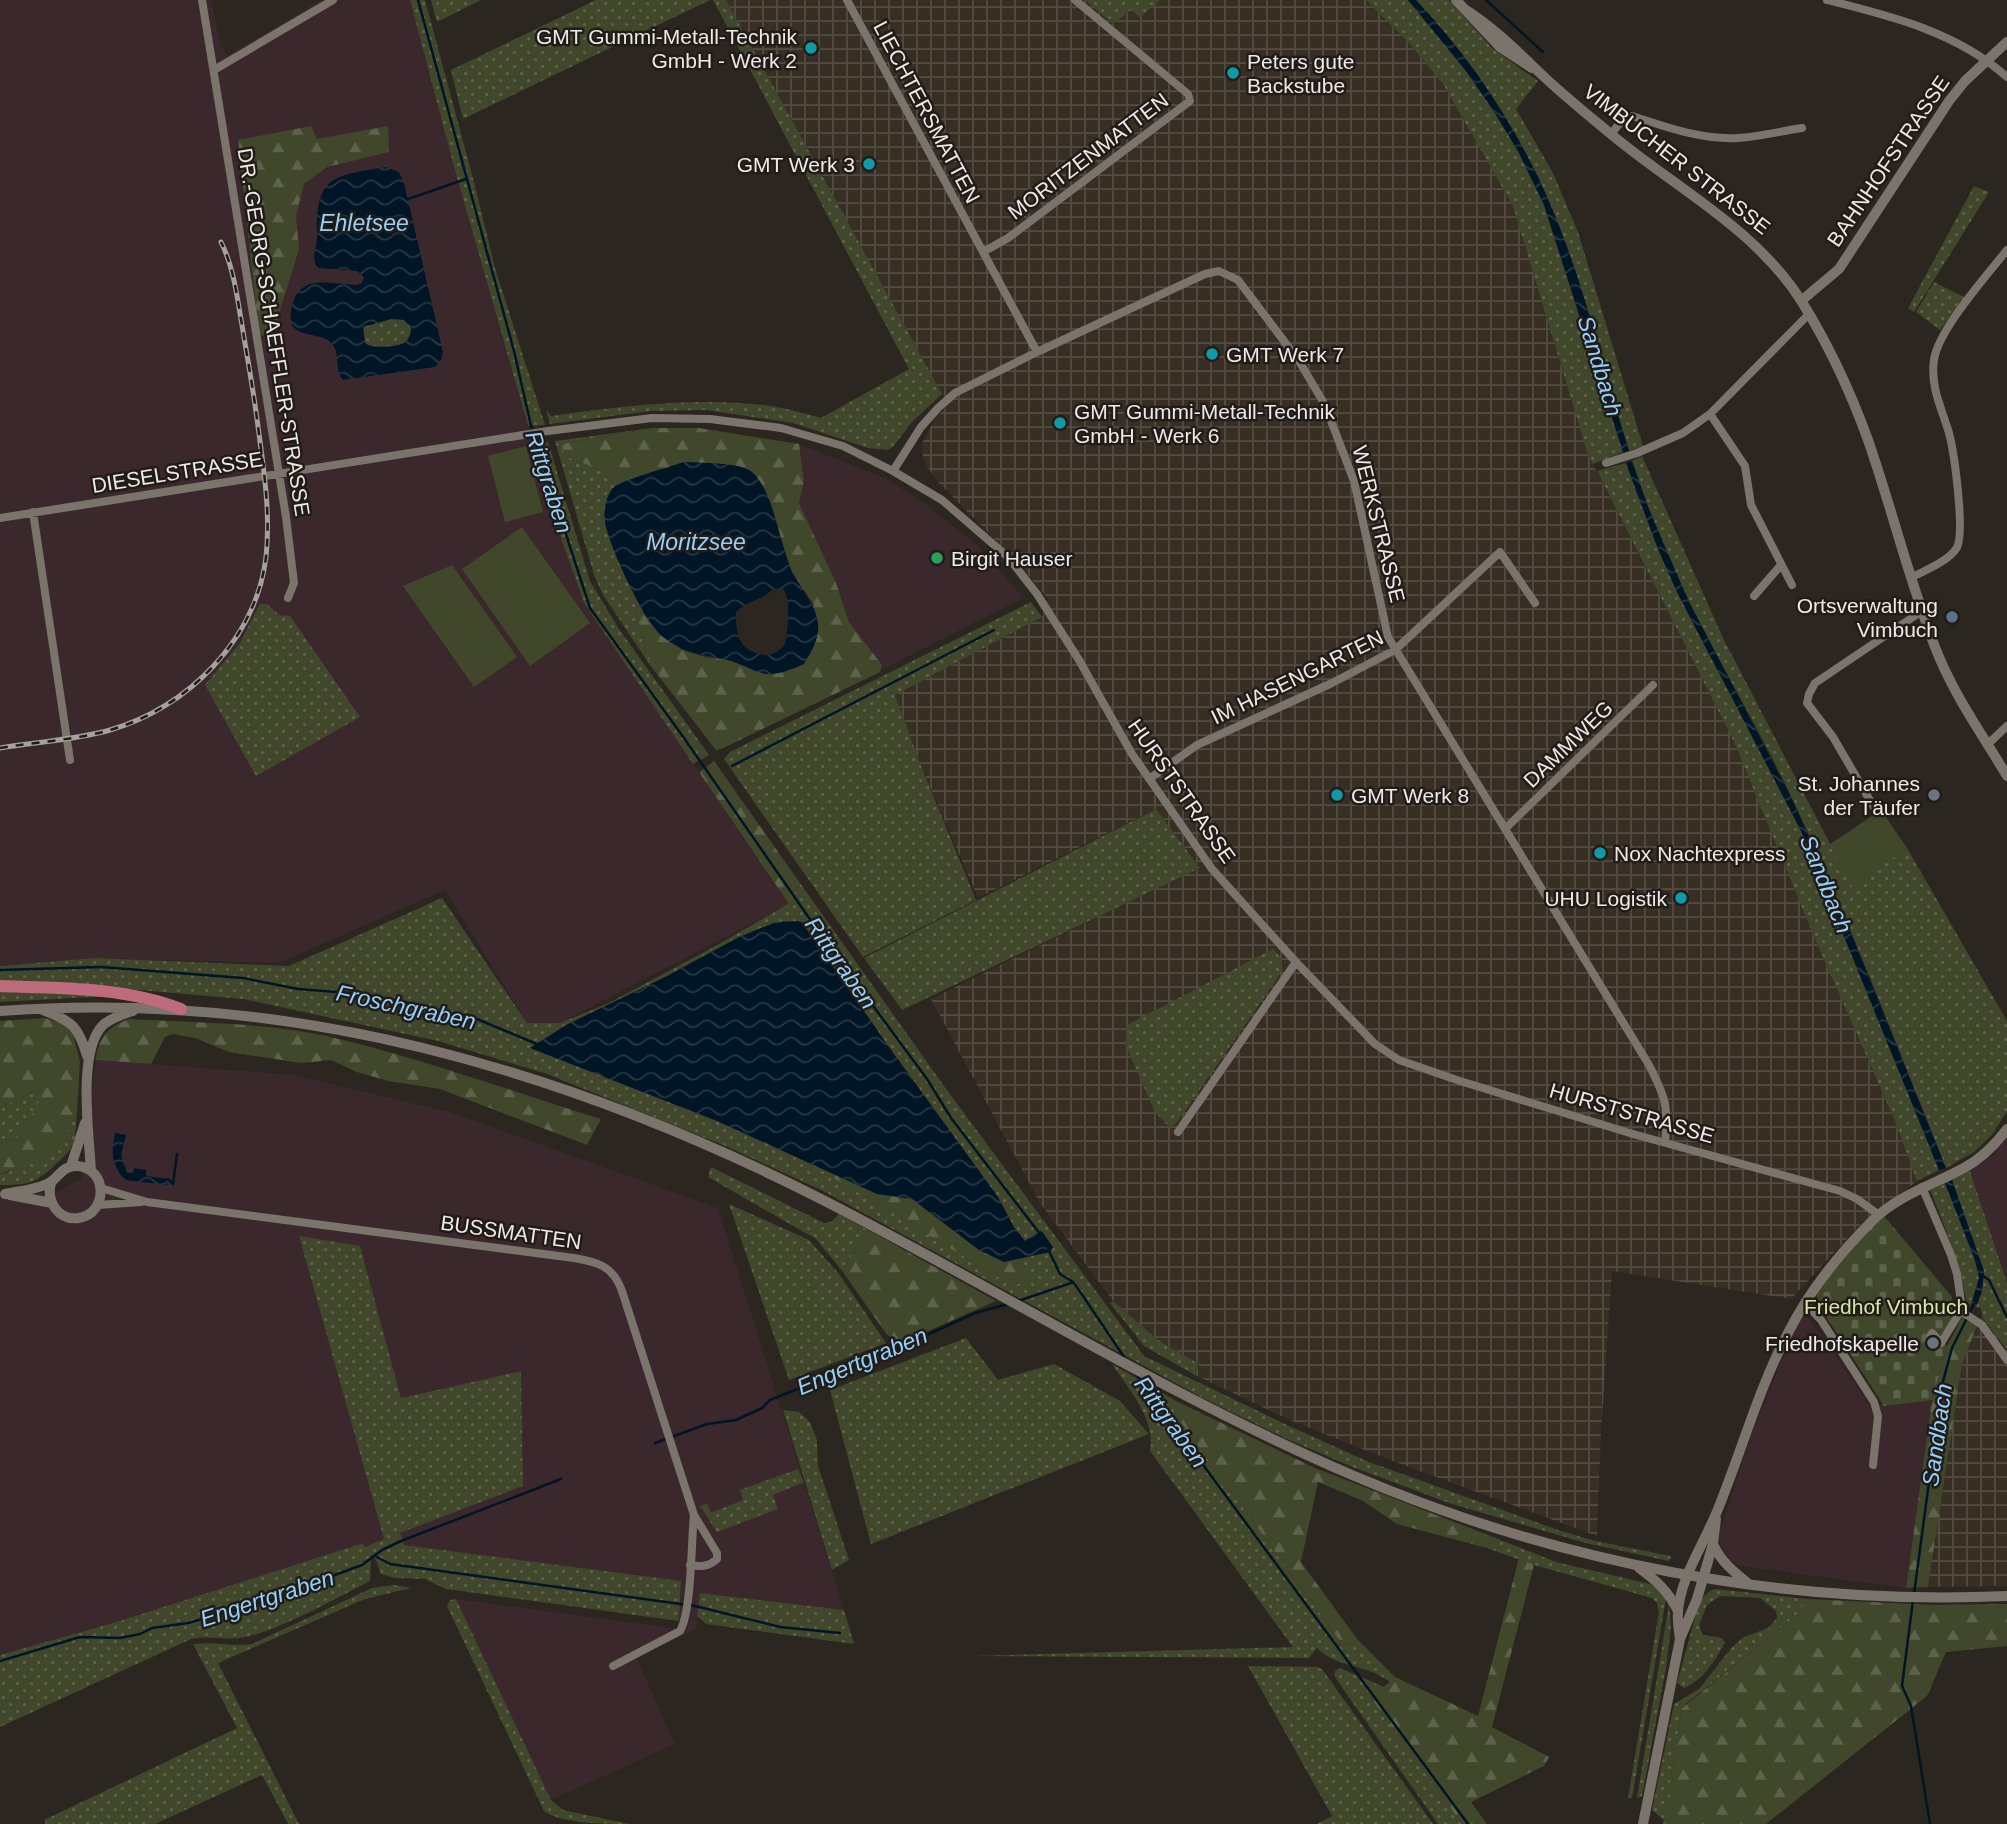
<svg xmlns="http://www.w3.org/2000/svg" width="2007" height="1824" font-family="Helvetica,sans-serif">
<style>
.commercial{fill:#3b282d}
.industrial{fill:url(#industrial-grid)}
.grass{fill:url(#grass-dots)}
.forest{fill:url(#forest-firs)}
.cemetery{fill:url(#cemetery-stones)}
.pitch{fill:#41472b}
.water{fill:url(#water-waves);fill-rule:evenodd}
.lines{fill:none;stroke-linecap:round;stroke-linejoin:round}
.stream{stroke:#001525;stroke-width:2.5}
.minor{stroke:#7a746d;stroke-width:8}
.tertiary{stroke:#7a746d;stroke-width:10}
.secondary{stroke:#7a746d;stroke-width:10}
.primary{stroke:#be6c7d;stroke-width:12}
.rail-casing{stroke:#a6a19d;stroke-width:5}
.rail{stroke:#211c17;stroke-width:2.5;stroke-dasharray:8;stroke-linecap:butt}
.culture-dot{fill:#0f9aa8;stroke:#211c17;stroke-width:2.5}
.leisure-dot{fill:#2e9e5b;stroke:#211c17;stroke-width:2.5}
.service-dot{fill:#5c6f8a;stroke:#211c17;stroke-width:2.5}
.worship-dot{fill:#6b7280;stroke:#211c17;stroke-width:2.5}
.labels{text-anchor:middle;dominant-baseline:central;stroke-width:5;stroke-linejoin:round;paint-order:stroke}
.poi-label{font-size:21px;fill:#ede9e6;stroke:#211c17;text-anchor:end}
.street-label{font-size:21px;fill:#ede9e6;stroke:#211c17}
.park-label{font-size:21px;fill:#d7e6a5;stroke:#211c17}
.water-label{font-size:23px;font-style:italic;fill:#94d0fb;stroke:#211c17}
</style>
<defs>
<pattern id="industrial-grid" width="8" height="8" patternUnits="userSpaceOnUse" patternTransform="scale(1.75)"><rect width="8" height="8" fill="#372e24"/><path d="M0 4h8M4 0v8" fill="none" stroke="#544c44"/></pattern>
<pattern id="grass-dots" width="8" height="8" patternUnits="userSpaceOnUse" patternTransform="scale(1.75)"><rect width="8" height="8" fill="#41472b"/><path d="M2 2h.1M6 6h.1" fill="none" stroke="#5d624a" stroke-width="1.8" stroke-linecap="round"/></pattern>
<pattern id="forest-firs" width="22" height="20" patternUnits="userSpaceOnUse" patternTransform="scale(1.75)"><rect width="22" height="20" fill="#41472b"/><path d="M5 1l3.5 6h-7zM16 11l3.5 6h-7z" fill="#5d624a"/></pattern>
<pattern id="cemetery-stones" width="16" height="16" patternUnits="userSpaceOnUse" patternTransform="scale(1.75)"><rect width="16" height="16" fill="#41472b"/><path d="M2 7V4a2 2 0 0 1 4 0v3zM10 15v-3a2 2 0 0 1 4 0v3z" fill="#5d624a"/></pattern>
<pattern id="water-waves" width="16" height="10" patternUnits="userSpaceOnUse" patternTransform="scale(1.75)"><rect width="16" height="10" fill="#001525"/><path d="M0 5q4-4 8 0t8 0" fill="none" stroke="#263745"/></pattern>
</defs>
<rect width="100%" height="100%" fill="#2b2620"/>
<path class="commercial" d="M0 0H211L221 46 226 54 232 53 321 0H410L456 174 552 513 584 603 789 904 560 1023H527L445 890 279 963 95 958 0 966Z
M799 444 885 478 925 504 976 544 1021 595V599L883 669 849 622 836 583 798 503 804 480Z
M96 1060 295 1075 453 1113 718 1208 844 1610 700 1593 696 1629 636 1657 675 1744 551 1800 456 1599 679 1629 681 1582 404 1545 399 1533 523 1486 521 1371 401 1398 360 1247 299 1236 384 1539 365 1547 363 1543 120 1621 0 1655V1195L56 1192 82 1178Z
M2007 1138V1283L1970 1171 1993 1155Z
M1805 1317 1810 1319 1870 1406 1932 1400 1906 1588 1741 1566 1731 1561 1722 1549 1719 1540 1720 1531 1750 1439 1798 1320Z"/>
<path class="industrial" d="M726 0H1085L1113 24 1132 9 1140 16 1160 0H1366L1409 43 1443 84 1513 206 1587 452 1734 742 1815 939 1895 1121 1917 1181 1860 1225 1791 1299 1612 1271 1601 1431 1597 1536 1390 1460 1292 1421 1195 1375 1199 1364 1158 1340 1113 1301 1040 1203 931 999 1200 867 1155 809 978 898 919 761 895 695 1042 617 1048 599 1018 563 936 480 923 460 922 443 935 419 948 405Z
M1982 1317 2007 1349V1586L1928 1587 1962 1364Z"/>
<path class="grass" d="M410 0H425L475 186 495 268 545 425 528 426 456 174Z
M431 0H481L437 22Z
M596 0H710L463 119 451 70Z
M713 0H726L942 394 911 423 893 447 887 450 868 448 793 423 706 410 651 411 550 424 546 409 551 416C622 406 692 397 764 405 783 407 803 413 821 418L909 369Z
M1085 0H1160L1140 17 1131 10 1113 24Z
M1366 0H1408L1412 4 1466 71 1493 110 1518 151 1544 205 1623 452 1593 464 1587 452 1513 206 1443 84 1409 43Z
M1416 0H1449L1492 48 1538 81 1516 109 1553 173 1578 232 1643 446 1629 451 1570 258 1538 176 1478 75Z
M1974 186 1989 192 1914 312 1908 308Z
M1934 282 1964 297 1940 330 1916 312Z
M391 319 404 320 411 328C411 334 409 340 404 343 394 348 373 350 365 343L363 326Z
M652 428 561 444 565 456 603 471 615 486 607 498 625 575 640 605 635 611 650 665 603 595 594 575 555 441Z
M548 442 590 581 619 629 709 755 693 764 584 603 552 513 533 445Z
M1642 456 1723 638 1852 886 1907 848 2007 1021V1111L1992 1135 1974 1152 1946 1168C1896 1043 1848 917 1791 796 1760 730 1722 668 1690 603 1667 557 1648 509 1632 461Z
M1626 463C1642 507 1657 550 1677 591 1716 673 1764 749 1802 831 1852 942 1894 1058 1939 1170L1917 1181 1895 1121 1815 939 1734 742 1597 471Z
M1031 602 1042 617 895 695 919 761 976 900 863 957 724 759 730 752Z
M260 604H267L279 615 290 616 360 717 256 776 205 685 240 643Z
M1156 809 1200 868 902 1010 864 958Z
M800 883 944 1086 1144 1356 1287 1425 1369 1462 1558 1530 1595 1541 1671 1556 1669 1561 1586 1543 1452 1504 1355 1468 1287 1439 1203 1398 823 1191 728 1147 547 1074 438 1041 243 999 47 982 0 983V966L95 958 289 966 442 898 527 1023H560L609 1003 719 944 788 904Z
M1273 949C1283 959 1284 963 1279 976L1177 1122 1170 1128 1155 1112 1125 1044 1127 1025Z
M0 991 110 996 0 1002Z
M39 1089 44 1094 22 1133 16 1139 0 1140V1108Z
M77 1113C76 1122 76 1132 74 1140 71 1152 62 1158 54 1166 34 1184 28 1185 0 1185V1174L6 1173 59 1145Z
M711 1167 824 1223 831 1222 839 1214 870 1231 856 1246 843 1272 816 1239 708 1177Z
M1970 1171 2007 1283V1349L1982 1317 1981 1308 1976 1307 1982 1291 1984 1271 1952 1180Z
M1945 1183 1975 1260 1979 1278 1971 1305 1967 1304C1960 1264 1945 1227 1930 1190Z
M729 1204 809 1240 839 1274 886 1343 789 1380Z
M299 1236 360 1246 401 1398 521 1371 523 1486 400 1533 404 1545 681 1581 679 1621 446 1589 425 1579 395 1578 381 1574 376 1560 371 1555 370 1581C334 1599 283 1629 245 1637 227 1641 209 1635 191 1639L0 1727V1655L120 1621 363 1543 365 1547 384 1539Z
M1113 1301 1158 1340 1199 1364 1195 1375 1144 1346 1110 1303Z
M966 1338 998 1380 1054 1364 1120 1401 1149 1434 871 1544 830 1390Z
M1112 1364 1178 1402 1173 1406 1175 1414 1342 1644 1353 1645 1357 1639 1395 1677 1390 1682C1365 1663 1336 1668 1317 1648L1309 1658 973 1656 1293 1647 1150 1451C1156 1419 1129 1390 1112 1364Z
M783 1410 799 1412 810 1422 817 1440 818 1466 849 1560 832 1570Z
M798 1469 804 1482 773 1495 778 1509 717 1532 700 1506 707 1504 711 1513 743 1500 740 1490Z
M1493 1537 1556 1562 1650 1584 1658 1589 1666 1599 1632 1798H1628L1659 1612 1657 1603 1652 1598 1534 1565 1487 1548Z
M394 1585 411 1588 365 1599 218 1663 299 1824H288L262 1775 155 1824H46L44 1820 237 1728 193 1644C213 1641 232 1647 252 1644L372 1588Z
M1716 1589 1807 1599 1798 1614 1682 1707 1664 1820 1652 1810 1674 1704 1699 1689 1733 1646 1744 1637 1768 1628 1777 1618 1776 1611 1760 1598 1720 1596 1707 1605 1699 1625 1703 1635 1722 1638 1725 1643C1714 1661 1705 1679 1684 1688L1677 1683 1700 1600 1710 1591Z
M700 1593 844 1610 854 1644 706 1624 697 1616Z
M456 1599 551 1800 563 1810 629 1824C607 1824 561 1824 544 1811L447 1606 450 1600Z
M1669 1604 1671 1626 1666 1668 1642 1796 1637 1798Z
M1248 1666 1317 1667 1322 1669 1433 1824H1317L1332 1816Z
M1340 1668 1384 1687 1372 1699 1462 1824H1438L1341 1686 1334 1675 1335 1671Z"/>
<path class="forest" d="M311 126 317 139 388 126 389 152 327 167 304 184 296 216 299 249 272 336 259 335 238 140Z
M652 428H699L799 444 804 480 799 503 836 583 849 622 882 665 880 672 721 749 716 750 650 665 635 611 640 605 645 616 682 650 705 657 728 660 766 674 814 605 792 572 767 496 739 466 684 462 615 486 603 471 565 456 561 444Z
M714 761 800 883 789 904 699 772Z
M45 1018 62 1023 73 1034 80 1061 77 1113 59 1145 44 1158 0 1174V1140L16 1139 22 1133 43 1094 39 1089 0 1108V1021Z
M130 1019C194 1023 262 1022 326 1036 419 1057 510 1091 601 1119L587 1145 440 1089 388 1081 357 1072 331 1060 301 1063 229 1052 195 1038 173 1034 165 1037 151 1064 96 1060C98 1038 108 1026 130 1019Z
M796 1145 874 1168 921 1209 979 1245 1022 1264 1029 1274 1024 1282 1013 1286 822 1171 804 1158Z
M870 1231 996 1301 903 1342 887 1335 843 1272 856 1246Z
M1963 1316 1978 1324 1962 1364 1928 1587 1906 1588 1932 1400 1947 1346Z
M1178 1402 1315 1468 1493 1537 1487 1548 1397 1524 1363 1501 1318 1482 1301 1562 1357 1639 1353 1645 1342 1644 1175 1414 1172 1405Z
M1519 1558 1534 1565 1492 1727 1549 1757 1544 1766 1471 1802 1487 1824H1462L1371 1698 1395 1677 1478 1716Z
M1807 1599 1932 1605 2007 1604V1646L1946 1652 1927 1696 1766 1824H1663L1682 1708 1798 1614Z"/>
<path class="cemetery" d="M1884 1216 1952 1297C1955 1316 1952 1325 1939 1337L1947 1346 1932 1400 1884 1406 1816 1301C1817 1276 1865 1234 1884 1216Z"/>
<path class="pitch" d="M526 446 543 512 505 522 488 456Z
M522 527 590 623 530 666 462 569Z
M452 565 517 657 474 687 403 586Z
M1881 810 1907 848 1852 887 1830 844Z"/>
<path class="water" d="M1408 0H1416C1474 61 1522 135 1554 213 1586 290 1604 372 1629 451L1623 452 1544 205 1518 151 1493 110 1466 71Z
M386 167 399 172 404 183 443 352 441 360 435 367 343 380C334 370 341 355 332 344 324 334 307 337 297 330 290 326 290 318 291 311 298 272 325 284 357 285L362 283 364 277 357 271 318 268C310 258 317 249 317 237 315 175 333 176 386 167ZM391 319 404 320 411 328C411 333 409 340 404 343 395 347 372 349 365 343L363 327Z
M1632 461 1648 507 1689 602 1790 795 1836 896 1946 1168 1939 1170 1801 831 1676 590 1658 549 1626 463Z
M684 462C700 463 740 462 752 472 774 491 780 546 792 572 801 590 816 603 818 624 820 638 811 652 804 664 793 669 781 674 768 674 755 673 741 663 728 660 702 654 685 654 663 637 643 620 611 550 605 523 603 512 606 496 613 488 621 480 670 467 684 462ZM773 589H783C790 599 788 608 788 621 787 628 787 636 785 643 776 662 748 656 740 640 736 631 736 621 736 612 748 600 762 600 773 589Z
M801 921 889 1047 998 1197 1014 1227 1025 1241 1041 1230 1053 1247 1050 1252 1004 1262 979 1250 912 1199 877 1194 717 1121 530 1048 566 1025 663 978 739 937 776 922Z
M115 1133 126 1135 121 1155 127 1173H133L134 1168 146 1170V1176L168 1179 167 1185 125 1180C111 1164 111 1153 115 1133Z
M1952 1180 1984 1271 1982 1291 1976 1307 1971 1305 1979 1278 1975 1260 1945 1183Z"/>
<g class="lines">
<path class="stream" d="M418 0 514 351 532 430
M1486 0 1543 52
M408 199 466 179
M534 436 590 608 684 738 823 938 927 1079 951 1118 1040 1234
M732 766 994 630
M0 970 101 967 243 978 298 989 363 994 409 1003 437 1013 470 1016 539 1045
M168 1179 173 1184 177 1154
M1048 1249 1060 1274 1073 1282 1081 1293 1124 1357
M1982 1275 1989 1280 2007 1317
M1018 1301 1071 1283
M1136 1374 1468 1824
M655 1443 707 1424 736 1420 762 1408 770 1400 883 1355 975 1313 1008 1304
M375 1556 390 1564 695 1606 780 1627 840 1633
M1914 1594 1942 1385 1952 1348 1974 1304
M1913 1600 1902 1686 1911 1706 1930 1824
M0 1661 80 1637 120 1638 140 1634 152 1628 188 1623 306 1590 332 1576 362 1565 382 1550 401 1541 561 1479"/>
<path class="minor" d="M202 0 286 517 294 583 288 598
M847 0 1037 352
M1827 0C1891 16 1957 32 2007 77
M214 70 333 0
M1611 134 1620 123 1632 116C1667 127 1701 140 1738 138 1759 137 1781 131 1802 128
M983 252 1008 238 1190 101 1188 94 1075 0
M1710 414 1745 466 1751 505 1792 585
M1606 463 1637 453 1683 433 1710 414 1809 314
M893 471 921 427 938 408 955 393 1037 352 1205 274 1219 271 1238 280 1299 361 1325 405 1354 481 1388 637 1649 1065C1665 1096 1669 1107 1665 1142
M33 512 70 760
M0 518 548 431 652 418 710 419 781 428 843 446 893 471 942 500 1008 557 1037 594 1079 660 1132 754 1212 869 1296 962 1375 1044 1399 1060 1460 1081 1633 1134 1840 1191 1857 1199 1879 1215
M1911 578C1925 570 1947 562 1956 549 1966 536 1954 452 1949 433 1942 409 1930 387 1934 360 1938 330 1987 275 2007 250
M1754 596 1781 565
M1987 745 2007 726
M1149 779 1197 745 1332 683 1395 650 1500 552 1535 603
M1875 809 1833 737 1807 703 1809 694 1815 683 1922 611
M1506 828 1653 685
M1178 1132 1296 962
M1922 1187 1951 1255 1957 1274 1962 1309 1941 1343 1932 1333 1931 1335
M101 1188 147 1202 574 1258C598 1262 613 1266 622 1291L694 1515 717 1553V1559C708 1567 701 1567 690 1565
M98 1205 141 1202
M1805 1303 1821 1320 1874 1402 1878 1416 1873 1465
M1962 1309 1964 1313 1982 1325 2007 1360
M613 1666 680 1631C692 1610 691 1542 694 1515"/>
<path class="tertiary" d="M1456 0 1500 47 1532 68
M1463 8C1493 27 1515 49 1540 73 1563 95 1588 115 1612 135 1677 189 1756 229 1802 302 1828 344 1851 393 1868 440 1892 509 1909 580 1935 647 1953 694 1982 734 2007 776
M1801 301 1839 269 1949 101 1965 81 2007 42
M1680 1639C1679 1630 1677 1621 1678 1612 1680 1578 1706 1540 1718 1509 1742 1450 1759 1387 1789 1331 1810 1290 1840 1253 1872 1221 1898 1195 1933 1185 1964 1168 1982 1158 1995 1145 2007 1129
M1643 1824 1680 1639 1697 1599 1713 1544 1716 1519"/>
<path class="secondary" d="M43 1010C72 1021 79 1027 87 1056
M0 1011C290 989 565 1069 821 1199 999 1290 1168 1396 1352 1475 1558 1563 1782 1606 2007 1596
M71 1166 85 1123
M91 1171C89 1135 77 1051 103 1025 111 1018 123 1014 133 1011
M5 1194C19 1191 34 1190 47 1184 59 1179 61 1165 78 1166 108 1169 108 1213 79 1218 58 1221 46 1201 51 1183
M10 1195 52 1203
M1713 1544C1721 1562 1734 1572 1749 1584
M1639 1568C1657 1581 1668 1591 1678 1611"/>
<path class="primary" d="M0 986C60 988 125 987 181 1009"/>
<g class="rail-casing">
<path id="rail" d="M0 748C36 742 75 740 110 730 188 708 256 639 266 557 271 511 263 465 257 419 253 388 247 356 242 325 237 297 234 268 221 242"/>
</g>
<use href="#rail" class="rail"/>
</g>
<g class="culture-dot">
<circle cx="811" cy="48" r="7"/>
<circle cx="1233" cy="73" r="7"/>
<circle cx="869" cy="164" r="7"/>
<circle cx="1212" cy="354" r="7"/>
<circle cx="1060" cy="423" r="7"/>
<circle cx="1337" cy="795" r="7"/>
<circle cx="1600" cy="853" r="7"/>
<circle cx="1681" cy="898" r="7"/>
</g>
<circle class="leisure-dot" cx="937" cy="558" r="7"/>
<circle class="service-dot" cx="1952" cy="617" r="7"/>
<g class="worship-dot">
<circle cx="1934" cy="795" r="7"/>
<circle cx="1933" cy="1343" r="7"/>
</g>
<g class="labels">
<g class="poi-label">
<text x="797" y="36">GMT Gummi-Metall-Technik<tspan x="797" dy="24">GmbH - Werk 2</tspan></text>
<text x="1247" y="61" text-anchor="start">Peters gute<tspan x="1247" dy="24">Backstube</tspan></text>
<text x="855" y="164">GMT Werk 3</text>
<text x="1226" y="354" text-anchor="start">GMT Werk 7</text>
<text x="1074" y="411" text-anchor="start">GMT Gummi-Metall-Technik<tspan x="1074" dy="24">GmbH - Werk 6</tspan></text>
<text x="951" y="558" text-anchor="start">Birgit Hauser</text>
<text x="1938" y="605">Ortsverwaltung<tspan x="1938" dy="24">Vimbuch</tspan></text>
<text x="1920" y="783">St. Johannes<tspan x="1920" dy="24">der Täufer</tspan></text>
<text x="1351" y="795" text-anchor="start">GMT Werk 8</text>
<text x="1614" y="853" text-anchor="start">Nox Nachtexpress</text>
<text x="1667" y="898">UHU Logistik</text>
<text x="1919" y="1343">Friedhofskapelle</text>
</g>
<g class="street-label">
<text transform="translate(927 112) rotate(62)">LIECHTERSMATTEN</text>
<text transform="translate(1088 156) rotate(-37)">MORITZENMATTEN</text>
<text transform="translate(1677 159) rotate(38)">VIMBUCHER STRASSE</text>
<text transform="translate(1888 161) rotate(-56)">BAHNHOFSTRASSE</text>
<text transform="translate(274 332) rotate(81)">DR.-GEORG-SCHAEFFLER-STRASSE</text>
<text transform="translate(177 472) rotate(-9)">DIESELSTRASSE</text>
<text transform="translate(1379 524) rotate(76)">WERKSTRASSE</text>
<text transform="translate(1297 677) rotate(-26)">IM HASENGARTEN</text>
<text transform="translate(1568 744) rotate(-44)">DAMMWEG</text>
<text transform="translate(1182 791) rotate(55)">HURSTSTRASSE</text>
<text transform="translate(1632 1113) rotate(16)">HURSTSTRASSE</text>
<text transform="translate(511 1232) rotate(8)">BUSSMATTEN</text>
</g>
<g class="park-label">
<text x="1886" y="1306">Friedhof Vimbuch</text>
</g>
<g class="water-label">
<text x="364" y="223">Ehletsee</text>
<text transform="translate(1600 366) rotate(73)">Sandbach</text>
<text transform="translate(549 482) rotate(72)">Rittgraben</text>
<text x="696" y="542">Moritzsee</text>
<text transform="translate(1826 884) rotate(68)">Sandbach</text>
<text transform="translate(841 963) rotate(55)">Rittgraben</text>
<text transform="translate(406 1007) rotate(12)">Froschgraben</text>
<text transform="translate(862 1361) rotate(-23)">Engertgraben</text>
<text transform="translate(1171 1422) rotate(54)">Rittgraben</text>
<text transform="translate(1937 1435) rotate(-82)">Sandbach</text>
<text transform="translate(267 1598) rotate(-18)">Engertgraben</text>
</g>
</g>
</svg>
